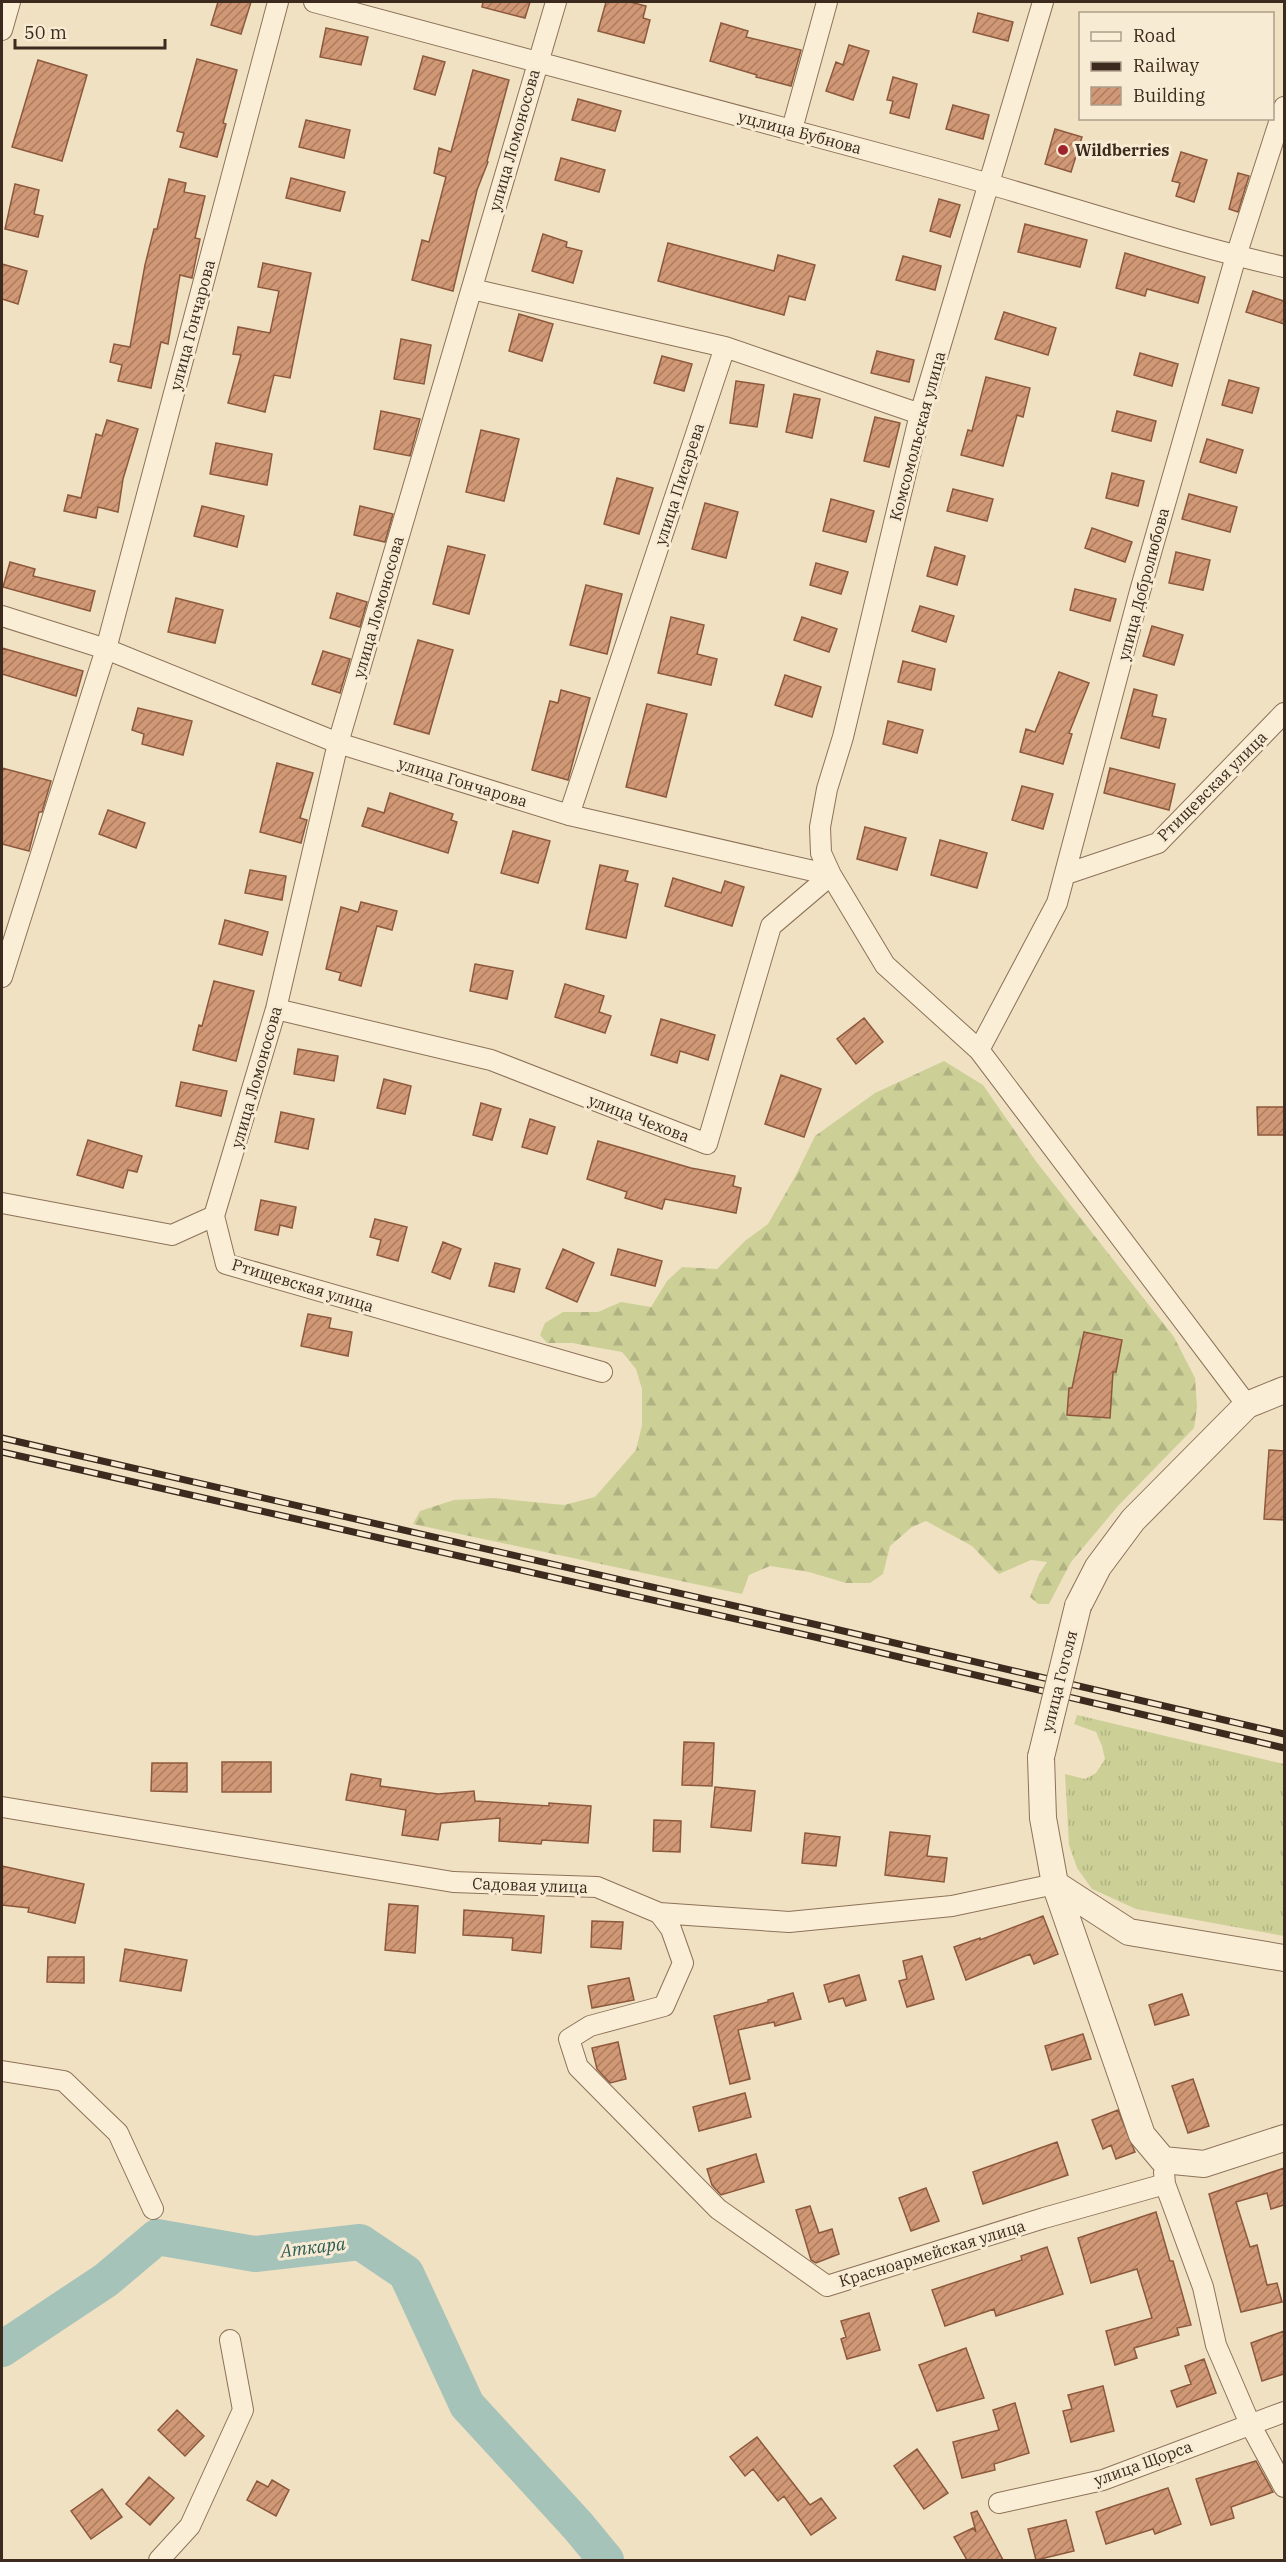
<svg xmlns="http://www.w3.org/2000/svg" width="1286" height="2562" font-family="'IBM Plex Serif',serif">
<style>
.grass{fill:url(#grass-tufts)}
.forest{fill:url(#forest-firs)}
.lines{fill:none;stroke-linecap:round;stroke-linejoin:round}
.river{stroke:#a5c3b9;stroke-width:36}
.building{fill:url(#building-hatch);stroke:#8d593d;stroke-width:1.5}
.minor-casing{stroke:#8c7258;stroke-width:22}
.tertiary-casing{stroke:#8c7258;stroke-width:28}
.minor{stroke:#fbeed7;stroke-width:20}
.tertiary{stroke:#fbeed7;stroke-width:26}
.rail-casing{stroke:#3b2a1d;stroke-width:7}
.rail{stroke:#f8ebd3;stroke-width:4.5;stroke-dasharray:14;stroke-linecap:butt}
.tertiary-bridge-casing{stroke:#8c7258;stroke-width:28;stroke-linecap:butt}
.tertiary-bridge{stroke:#fbeed7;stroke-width:26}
.poi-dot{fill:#9f242b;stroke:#f8ebd3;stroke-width:2}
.labels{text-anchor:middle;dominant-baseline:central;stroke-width:6;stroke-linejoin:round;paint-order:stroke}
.street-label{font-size:16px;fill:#3b2a1d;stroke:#f8ebd3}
.poi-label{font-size:16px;font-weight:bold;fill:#3b2a1d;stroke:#f8ebd3;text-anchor:start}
.water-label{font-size:18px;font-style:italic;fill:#2c5c57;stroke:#f8ebd3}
</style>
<defs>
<pattern id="grass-tufts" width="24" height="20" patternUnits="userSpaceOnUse" patternTransform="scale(1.5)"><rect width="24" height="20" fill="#ccd096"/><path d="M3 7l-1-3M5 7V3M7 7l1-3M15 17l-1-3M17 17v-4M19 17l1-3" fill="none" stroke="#b0b381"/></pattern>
<pattern id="forest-firs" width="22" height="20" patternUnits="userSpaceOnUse" patternTransform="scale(1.5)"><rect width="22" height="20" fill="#ccd096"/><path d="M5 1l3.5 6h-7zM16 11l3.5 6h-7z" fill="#b0b381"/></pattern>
<pattern id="building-hatch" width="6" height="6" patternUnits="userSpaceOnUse" patternTransform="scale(1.5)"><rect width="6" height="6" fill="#d19876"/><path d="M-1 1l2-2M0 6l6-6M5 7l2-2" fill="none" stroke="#ab7c60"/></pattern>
</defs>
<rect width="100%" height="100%" fill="#f1e1c3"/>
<path class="grass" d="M1077 1715 1284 1764V1936L1136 1909 1092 1889 1077 1868 1069 1845 1065 1774 1085 1779 1096 1773 1105 1759 1102 1746 1096 1732 1074 1724Z"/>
<path class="forest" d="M944 1061 983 1085 1035 1160 1174 1337 1195 1378 1197 1407 1194 1428 1118 1506 1071 1562 1049 1604H1038L1030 1597 1039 1574 1047 1562 1031 1560 999 1574 972 1546 926 1521 912 1527 890 1546 883 1574 870 1583H846L809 1572 770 1566 749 1575 742 1594 413 1524 420 1511 454 1500 494 1498 564 1505 595 1497 636 1450 642 1425V1389L636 1369 622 1352 572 1343H547L540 1335 545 1323 563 1312H598L621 1302 651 1307 667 1281 682 1267 717 1269 746 1240 768 1224 796 1175 815 1136 875 1093Z"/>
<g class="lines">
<path class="river" d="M2 2349 106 2280 157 2237 255 2254 360 2242 406 2273 467 2405 578 2526 606 2560"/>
</g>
<path class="building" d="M218 2H251L241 34 211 25Z
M483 2H530L525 18 482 7Z
M606 2H630L646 6 643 18 650 20 644 43 598 31Z
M978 13 1013 22 1008 41 973 32Z
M721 23 748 31 746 37 801 50 791 86 756 77 757 75 710 61Z
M326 28 368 37 361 65 320 57Z
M849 45 869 51 853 100 826 91 836 62 843 65Z
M423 56 445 62 435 95 414 89Z
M197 59 237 70 223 123 226 124 217 157 180 147 184 133 177 131Z
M38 60 87 75 62 161 12 147Z
M473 70 509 80 487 161 488 162 477 190 453 291 412 280 422 240 429 242 446 177 434 173 439 148 451 152Z
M893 77 917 84 909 118 890 113 893 101 887 100Z
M578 99 621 111 615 131 572 120Z
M953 105 989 115 983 139 946 129Z
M306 120 350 130 344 158 299 147Z
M1055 129 1082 137 1071 172 1045 164Z
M1181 152 1207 160 1194 202 1176 196 1180 183 1172 181Z
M561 158 605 170 599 192 555 180Z
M1238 173 1249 176 1238 212 1229 209Z
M291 178 345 192 340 211 286 198Z
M169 179 186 183 184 192 205 196 195 238 200 239 192 278 180 275 168 344 161 342 151 388 118 381 122 365 110 362 114 344 130 347 145 265 154 229H157Z
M15 184 39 190 34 214 43 216 38 237 5 229Z
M939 199 960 205 950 237 930 231Z
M1025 224 1087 240 1080 267 1018 252Z
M543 234 567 242 566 247 582 251 573 283 532 271Z
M668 243 774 271 778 255 815 265 805 300 789 296 784 315 658 281Z
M1125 253 1205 277 1198 303 1147 289 1145 296 1116 288Z
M903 256 941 266 935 290 896 280Z
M263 263 311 273 290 378 274 375 265 412 228 403 241 355 233 354 238 327 270 333 279 291 258 287Z
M2 264 27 271 18 304 2 299Z
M1253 291 1284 301V324L1246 312Z
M1004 312 1056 328 1048 355 995 339Z
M519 314 553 324 542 361 509 351Z
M401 339 431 345 424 384 394 379Z
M877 351 914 360 909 382 871 373Z
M1140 353 1178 364 1172 386 1134 375Z
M662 356 692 364 684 391 654 383Z
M986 377 1030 388 1023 417 1017 415 1003 466 961 455 968 430 972 431Z
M1229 380 1259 388 1252 413 1222 405Z
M736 381 764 385 757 427 730 423Z
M794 394 820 399 812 438 786 432Z
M381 411 420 419 410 456 374 449Z
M1117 411 1156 421 1151 441 1112 431Z
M875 417 900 423 889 467 864 461Z
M107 420 138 429 123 479 118 512 98 507 96 518 64 511 68 495 81 498 96 434 102 436Z
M481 430 519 439 504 501 466 492Z
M1207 439 1243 450 1236 473 1200 462Z
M216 443 272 454 267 485 210 474Z
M1112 473 1144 481 1138 506 1106 498Z
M617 478 653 488 639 534 604 524Z
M953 489 993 499 987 521 947 511Z
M1189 494 1237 507 1230 532 1182 519Z
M831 499 874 511 866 542 823 531Z
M705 503 738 512 726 558 692 549Z
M202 506 244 516 237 547 194 536Z
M360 506 393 514 385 542 354 535Z
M1092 528 1132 542 1125 562 1085 548Z
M448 546 485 555 469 614 433 604Z
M935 547 965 556 957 585 927 576Z
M1176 552 1210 560 1203 590 1169 583Z
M10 562 35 569 33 576 95 591 90 611 3 587Z
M816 563 848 572 841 594 810 585Z
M586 585 622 594 607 654 570 645Z
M1075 589 1116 599 1110 621 1070 610Z
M337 593 367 602 360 627 330 618Z
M176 598 223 610 215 643 168 632Z
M920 606 954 616 946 642 912 631Z
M671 617 704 625 697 654 717 659 711 685 658 673Z
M802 617 837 629 829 652 794 640Z
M1152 626 1183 635 1174 665 1143 656Z
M418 640 453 650 429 734 394 724Z
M2 648 83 671 76 696 2 674Z
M323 651 350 659 340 693 312 684Z
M903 661 935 669 931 690 898 682Z
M1059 672 1089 683 1069 733 1072 734 1063 764 1020 752 1026 729 1035 732Z
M785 675 821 687 812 717 775 705Z
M1134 689 1157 695 1152 716 1166 719 1159 748 1121 738Z
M561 690 590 698 568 780 532 770 550 701 558 703Z
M647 704 687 714 666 797 626 787Z
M138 708 192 721 183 755 142 744 144 734 132 730Z
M888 721 923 730 917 753 883 744Z
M277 763 313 773 300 818 307 820 301 843 260 832Z
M2 768 51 781 42 812H39L29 851 2 844Z
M1110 768 1175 784 1169 810 1104 793Z
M1022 786 1053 794 1043 829 1012 820Z
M390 793 453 814 451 820 457 822 448 853 362 826 368 808 384 813Z
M108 810 145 823 136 848 99 834Z
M865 827 906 838 897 870 857 859Z
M513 831 550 841 538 883 501 873Z
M940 840 987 853 977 888 931 875Z
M600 865 628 871 625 881 638 884 626 938 586 929Z
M250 870 286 876 282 900 245 893Z
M673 878 721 893 725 881 744 887 732 926 665 906Z
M361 902 397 911 392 930 377 926 361 986 339 980 341 973 326 969 341 907 358 912Z
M225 920 268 932 262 955 219 944Z
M475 964 513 971 507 999 470 991Z
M214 981 254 991 236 1061 193 1050 199 1025 202 1026Z
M565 984 604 996 599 1012 611 1016 605 1033 555 1017Z
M864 1018 883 1042 856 1064 837 1039Z
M661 1019 715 1035 708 1060 680 1051 677 1063 651 1055Z
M298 1049 338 1056 334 1081 294 1074Z
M781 1075 821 1089 804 1137 765 1124Z
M384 1079 411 1086 405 1114 377 1108Z
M181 1082 227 1091 221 1116 176 1106Z
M481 1103 501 1109 492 1140 473 1135Z
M1257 1107H1284V1135H1258Z
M281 1112 314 1119 308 1149 275 1142Z
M530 1119 555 1127 547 1154 522 1147Z
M88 1140 142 1156 137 1172 128 1170 123 1188 77 1175Z
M598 1141 691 1168 735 1176 733 1186 741 1188 736 1213 665 1199 662 1209 625 1198 627 1192 587 1179Z
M261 1200 296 1207 292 1228 280 1225 278 1235 255 1230Z
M375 1219 407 1227 398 1261 377 1255 381 1240 370 1237Z
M443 1242 461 1249 450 1279 432 1272Z
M563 1249 594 1263 577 1302 546 1288Z
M618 1249 662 1261 655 1286 611 1275Z
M495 1263 520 1269 514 1292 489 1286Z
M308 1314 331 1318 329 1328 352 1332 348 1356 301 1346Z
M1084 1332 1122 1340 1116 1372H1113L1110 1418 1067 1415 1069 1388H1072Z
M1269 1450 1284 1451V1520L1264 1519Z
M684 1742 714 1743 712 1786 682 1785Z
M222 1762H271V1792H222Z
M152 1763H187V1792L151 1791Z
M351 1774 381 1779 380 1786 438 1794 474 1791 475 1801 549 1806V1803L591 1806 588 1843 542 1840 541 1844 499 1841 500 1818 441 1823 438 1840 402 1835 406 1810 346 1800Z
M715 1787 755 1791 751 1831 711 1827Z
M654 1820 681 1821 680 1852 653 1851Z
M890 1832 930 1836 927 1856 947 1858 944 1882 885 1875Z
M805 1833 840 1837 836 1866 802 1863Z
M2 1866 84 1884 75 1923 28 1912 29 1908 2 1905Z
M389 1904 418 1906 415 1953 385 1950Z
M464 1910 544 1916 541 1953 512 1950 513 1938 463 1935Z
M1043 1916 1058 1954 1034 1964 1030 1954 966 1980 954 1947 980 1938V1940Z
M592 1921 623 1922 621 1949 591 1947Z
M125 1949 187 1960 181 1991 120 1981Z
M922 1956 934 1999 907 2007 899 1981 907 1979 903 1961Z
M48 1957H84V1983L47 1982Z
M859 1975 866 2000 846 2006 843 1998 829 2002 824 1985Z
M629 1978 634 2000 592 2008 588 1986Z
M793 1993 801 2019 775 2026 774 2022 738 2030 750 2079 730 2084 714 2016 768 2002V2000Z
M1182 1994 1189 2015 1155 2025 1149 2005Z
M1083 2034 1091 2059 1052 2070 1045 2046Z
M618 2042 626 2079 610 2083 597 2069 592 2048Z
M1193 2079 1209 2126 1188 2133 1172 2086Z
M745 2093 751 2117 699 2131 693 2107Z
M1118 2110 1135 2152 1116 2159 1111 2145 1103 2149 1092 2120Z
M1057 2142 1068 2175 983 2204 973 2172Z
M756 2154 764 2182 721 2195 712 2185 707 2169Z
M1284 2168V2205L1271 2209 1267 2193 1236 2202 1250 2247 1257 2245 1267 2285 1277 2283 1282 2302 1241 2312 1209 2194Z
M926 2188 939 2221 911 2231 899 2198Z
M810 2206 819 2233 832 2229 839 2254 816 2263 811 2260 796 2210Z
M1156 2212 1170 2261H1173L1191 2325 1177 2328 1179 2335 1134 2348 1137 2358 1115 2365 1106 2331 1152 2318 1137 2269 1091 2283 1078 2238Z
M1047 2247 1063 2294 996 2316 994 2309 945 2326 932 2290 1022 2260 1021 2256Z
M869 2313 880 2350 847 2359 841 2339 846 2337 841 2321Z
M1284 2331V2374L1262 2381 1251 2343Z
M966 2348 984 2398 937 2411 919 2365Z
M1204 2359 1216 2393 1177 2407 1171 2391 1191 2384 1185 2366Z
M1103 2386 1114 2431 1071 2442 1063 2411 1072 2409 1068 2395Z
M1015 2403 1029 2453 994 2464 995 2470 962 2478 953 2442 999 2430 993 2410Z
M177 2410 204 2436 185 2456 158 2430Z
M757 2437 810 2505 821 2498 836 2518 811 2535 784 2496 778 2501 753 2469 745 2476 730 2457Z
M917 2449 948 2493 924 2509 894 2466Z
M1256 2461 1273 2492 1231 2507 1234 2518 1211 2525 1196 2479Z
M149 2477 174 2498 150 2525 126 2504Z
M272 2480 289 2490 276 2516 247 2500 257 2481 268 2487Z
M1168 2488 1181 2524 1155 2534 1153 2529 1106 2544 1096 2512Z
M102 2489 122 2517 91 2539 71 2511Z
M977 2511 1003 2560H967L954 2537 973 2528 976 2532 971 2513Z
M1066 2520 1074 2551 1036 2560 1028 2529Z"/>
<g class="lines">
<g class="minor-casing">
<path id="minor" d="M314 2C519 59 725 111 929 167 1048 199 1165 240 1284 267
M1043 2 920 414 843 737 827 789 820 827 821 853 831 875 885 965 979 1050 1247 1405
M2 30 10 2
M792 129 827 2
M472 289 725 347
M2 616 106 649 338 743 569 815 831 875
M569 815 725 347 920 414
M1066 874 1158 843 1284 713
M2 977 106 649 278 2
M276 1009 491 1060 707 1144 771 926 831 875
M979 1050 1057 903 1140 591 1236 256 1284 107
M2 1203 172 1235 214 1216 226 1264 602 1372
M214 1216 276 1009 338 743 556 2
M2 1807 453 1882 597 1887 659 1913 789 1922 952 1906 1055 1884
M659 1913 671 1929 683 1963 664 2006 590 2026 569 2039 578 2067 718 2209 827 2286 1044 2218 1165 2184
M2 2071 64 2081 118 2133 153 2209
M1164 2172 1165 2184 1203 2287 1216 2345 1250 2424 1284 2487
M999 2503 1103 2480 1284 2412
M159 2560 190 2526 243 2410 230 2340"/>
</g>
<g class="tertiary-casing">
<path id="tertiary" d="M1078 1606 1098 1567 1133 1520 1247 1405 1284 1390
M1041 1757 1043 1818 1055 1884 1142 2135 1163 2160 1204 2164 1284 2138
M1055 1884 1129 1932 1284 1958"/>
</g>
<use href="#minor" class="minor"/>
<use href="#tertiary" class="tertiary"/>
<g class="rail-casing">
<path id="rail" d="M2 1438 822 1626 1284 1734
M2 1452 819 1638 1284 1748"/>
</g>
<use href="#rail" class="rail"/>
<g class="tertiary-bridge-casing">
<path id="tertiary-bridge" d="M1041 1757 1078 1606"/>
</g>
<use href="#tertiary-bridge" class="tertiary-bridge"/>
</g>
<circle class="poi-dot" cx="1063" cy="150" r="6"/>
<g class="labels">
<g class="street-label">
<text transform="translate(800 132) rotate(15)">уцлица Бубнова</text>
<text transform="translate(514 140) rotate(-74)">улица Ломоносова</text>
<text transform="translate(192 325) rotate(-75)">улица Гончарова</text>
<text transform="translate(917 436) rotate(-75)">Комсомольская улица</text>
<text transform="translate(679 484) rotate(-72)">улица Писарева</text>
<text transform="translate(1143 584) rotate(-75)">улица Добролюбова</text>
<text transform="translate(378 607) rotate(-74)">улица Ломоносова</text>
<text transform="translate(463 782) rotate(17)">улица Гончарова</text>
<text transform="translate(1212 786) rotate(-45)">Ртищевская улица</text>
<text transform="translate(256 1077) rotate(-74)">улица Ломоносова</text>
<text transform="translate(639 1118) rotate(21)">улица Чехова</text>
<text transform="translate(303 1285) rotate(17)">Ртищевская улица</text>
<text transform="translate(1059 1681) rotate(-76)">улица Гоголя</text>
<text transform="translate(530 1885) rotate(2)">Садовая улица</text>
<text transform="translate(932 2253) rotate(-17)">Красноармейская улица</text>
<text transform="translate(1143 2463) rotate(-20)">улица Щорса</text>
</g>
<g class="poi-label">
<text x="1075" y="150">Wildberries</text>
</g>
<g class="water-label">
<text transform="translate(313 2247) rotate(-7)">Аткара</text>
</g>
</g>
<rect width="1286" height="2562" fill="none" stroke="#3b2a1d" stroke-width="6"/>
<rect x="1079" y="12" width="195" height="108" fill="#f8ebd3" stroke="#ac9e8a" stroke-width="1.5"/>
<rect x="1091" y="32" width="30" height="9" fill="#fbeed7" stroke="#ac9e8a" stroke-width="1.5"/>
<text x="1133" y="42" font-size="18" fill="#3b2a1d">Road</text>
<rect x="1091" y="62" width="30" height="9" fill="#3b2a1d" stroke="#ac9e8a" stroke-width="1.5"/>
<text x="1133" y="72" font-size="18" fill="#3b2a1d">Railway</text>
<rect x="1091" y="87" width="30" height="18" fill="url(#building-hatch)" stroke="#ac9e8a" stroke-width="1.5"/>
<text x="1133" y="102" font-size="18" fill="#3b2a1d">Building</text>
<path d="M15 39v9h150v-9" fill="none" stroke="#3b2a1d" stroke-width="3"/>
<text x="24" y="39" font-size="18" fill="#3b2a1d" stroke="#f8ebd3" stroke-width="4.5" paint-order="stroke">50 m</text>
</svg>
